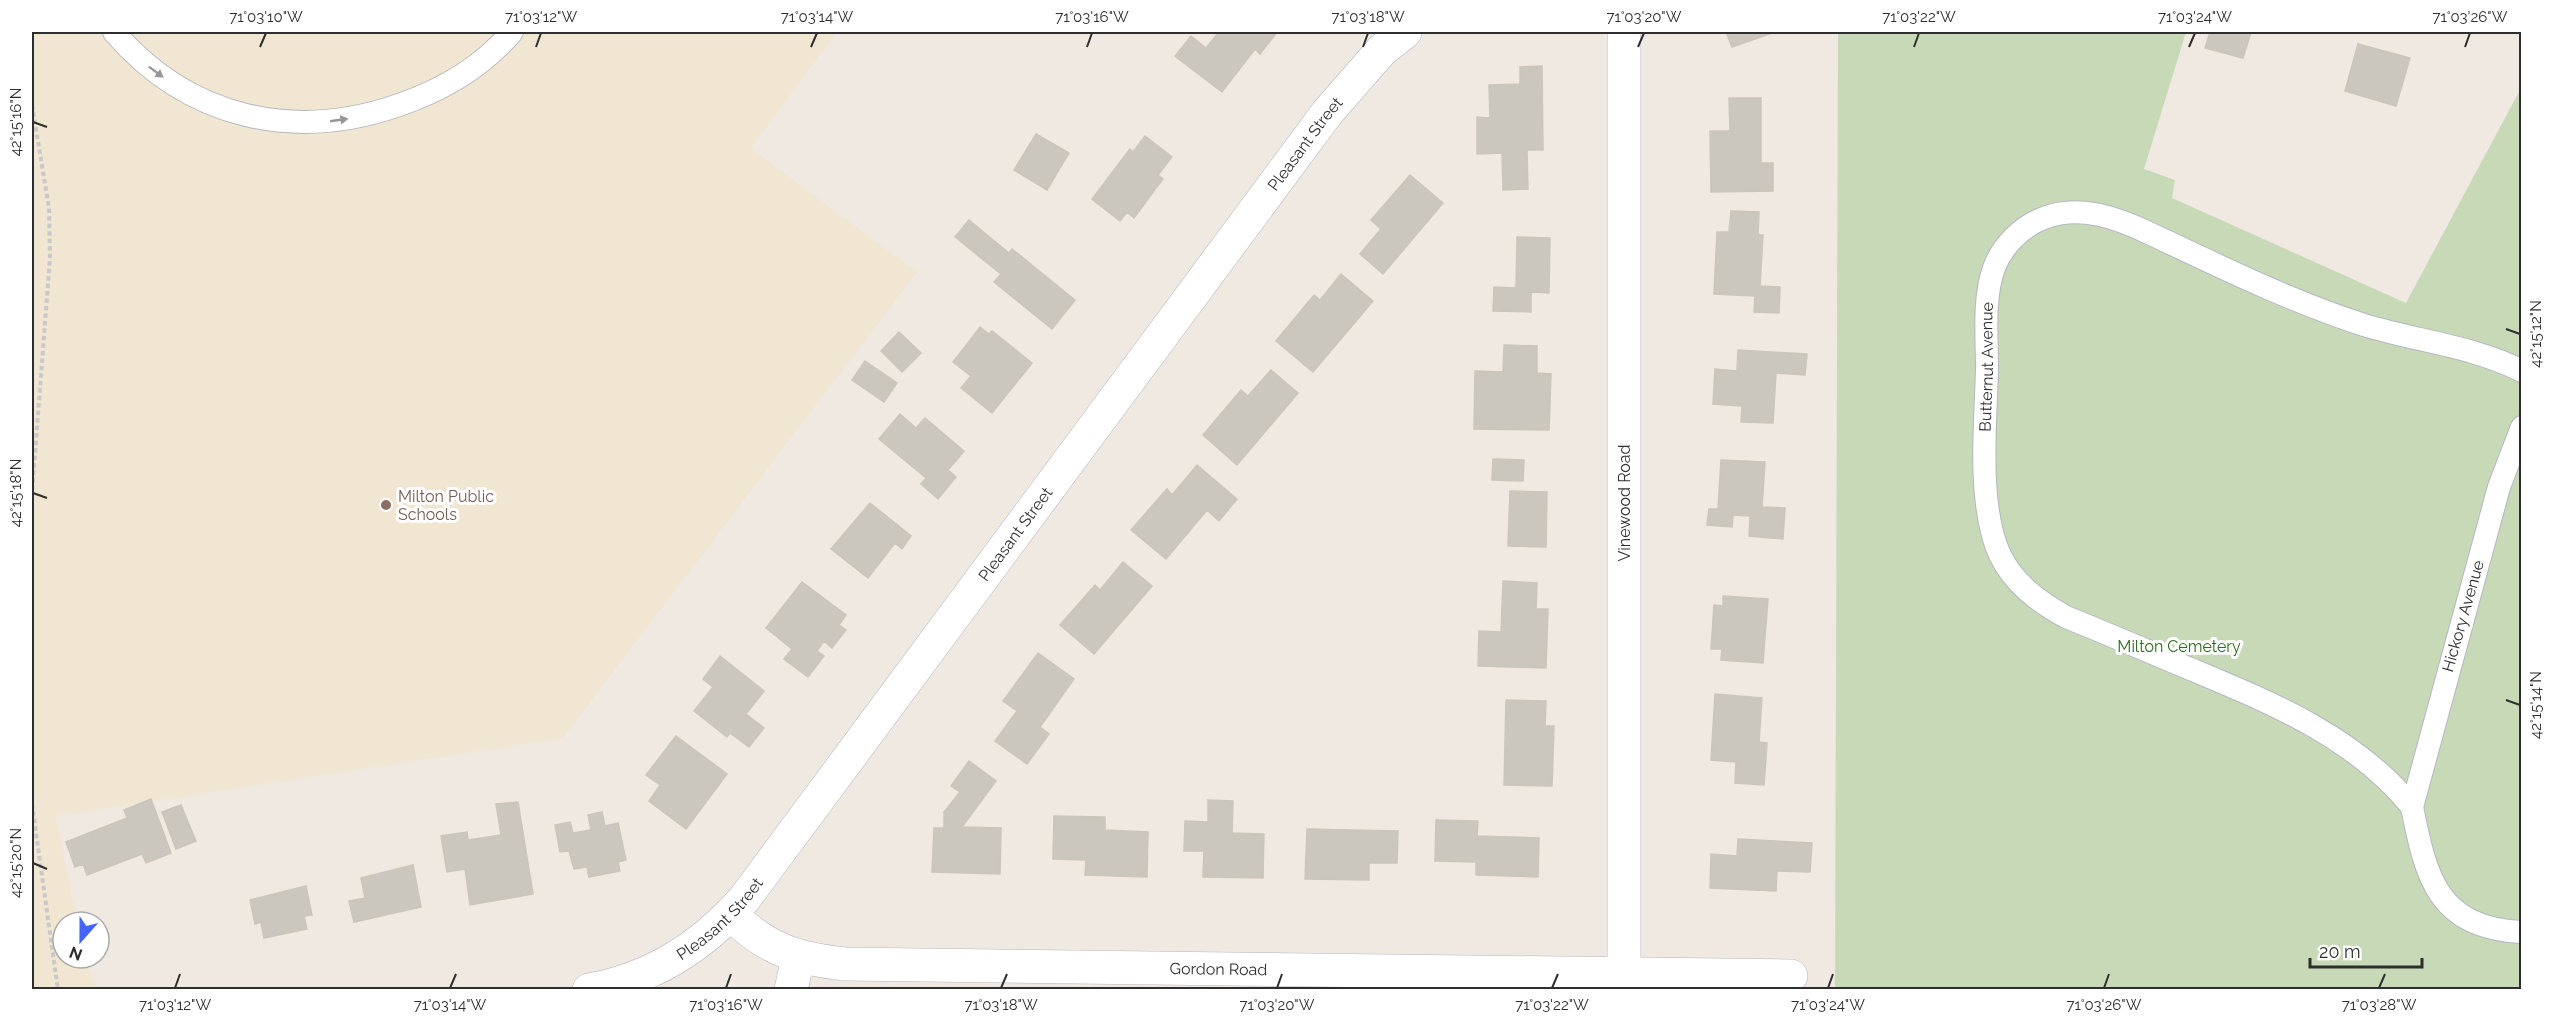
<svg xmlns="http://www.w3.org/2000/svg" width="2553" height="1021" font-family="Raleway,sans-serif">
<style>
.education{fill:#f0e6d1}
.cemetery{fill:#c8d9b8}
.building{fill:#cbc7bf;stroke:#cbc5ba;stroke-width:1.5}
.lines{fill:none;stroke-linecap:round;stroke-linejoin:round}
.service-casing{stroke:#b4b7c1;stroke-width:24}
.minor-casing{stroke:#b4b7c1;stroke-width:34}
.tertiary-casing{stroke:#b4b7c1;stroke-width:34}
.path{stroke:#c9c9c9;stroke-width:4;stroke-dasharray:4.5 3;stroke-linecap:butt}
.service{stroke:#fff;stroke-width:22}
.minor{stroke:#fff;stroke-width:33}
.tertiary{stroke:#fff;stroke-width:33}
.oneway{fill:#969696}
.ticks{fill:none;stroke:#2e2e2e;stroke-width:2}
.education-dot{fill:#8d6e63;stroke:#fff;stroke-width:2}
.labels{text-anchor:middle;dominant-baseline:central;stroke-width:6;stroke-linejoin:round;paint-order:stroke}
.street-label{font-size:16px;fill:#2e2e2e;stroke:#fff}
.education-label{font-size:16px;fill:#785e54;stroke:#fff;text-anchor:start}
.park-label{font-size:16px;fill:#2c6e1b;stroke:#fff}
.neatline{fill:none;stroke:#2e2e2e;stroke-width:2}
.ticks-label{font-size:15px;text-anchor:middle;fill:#2e2e2e}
</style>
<rect width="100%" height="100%" fill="#efe9e1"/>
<path class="education" d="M32 32H837L751 148 917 272 563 738 56 816 77 922H63V958H87L96 989H32Z"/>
<path class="cemetery" d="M1838 32H2186L2144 169 2175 180 2172 198 2406 303 2521 88V989H1835Z"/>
<path class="building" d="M1219 32H1277L1260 54 1255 49 1222 92 1175 56 1191 36 1206 48Z
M1726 32H1775L1732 47Z
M2210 32H2251L2243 58 2205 48Z
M2358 44 2410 58 2396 106 2345 91Z
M1542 66 1543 150H1527L1528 189 1503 190 1502 153 1477 154V117L1490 118 1489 85 1520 84V67Z
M1729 98H1761V163H1773V191L1711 192 1710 131H1730Z
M1036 134 1069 153 1047 190 1014 170Z
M1145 136 1172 157 1158 175 1163 179 1134 218 1127 212 1120 221 1092 199 1130 149 1133 152Z
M1410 175 1443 203 1383 274 1360 254 1381 229 1371 220Z
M1731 211 1759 212 1758 235H1763L1760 286 1780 287 1779 313 1754 312 1755 296 1714 294 1717 232H1729Z
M969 220 1009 253 1012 249 1075 300 1052 329 994 282 1001 274 955 237Z
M1517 237 1550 238 1549 293 1531 292V312L1493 311 1494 287 1516 288Z
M1341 274 1373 301 1313 372 1276 341 1314 295 1320 300Z
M980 327 989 334 992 331 1032 363 992 413 961 388 971 376 953 362Z
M899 332 921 353 902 372 881 351Z
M1504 345 1537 346V373L1551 374 1549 430 1474 429 1475 371 1503 372Z
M1738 350 1807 354 1805 375 1776 373 1773 423 1741 422 1742 406 1713 404 1715 369 1737 371Z
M865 361 897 383 884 402 852 380Z
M1271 370 1298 393 1237 465 1203 435 1241 390 1248 396Z
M900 414 916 428 925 418 964 451 948 470 956 477 938 499 921 484 926 478 879 439Z
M1493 459 1524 460 1523 481 1492 480Z
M1721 460 1765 462 1762 507 1785 508 1783 539 1749 536 1750 516 1733 515 1732 527 1707 525 1709 509H1718Z
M1197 465 1237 499 1219 521 1207 510 1166 559 1131 530 1167 489 1172 495Z
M1510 491 1547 492 1546 547 1508 546Z
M870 503 911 536 902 549 895 543 868 578 831 549Z
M1123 562 1152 586 1094 654 1060 625 1095 585 1100 590Z
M1503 581 1537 583 1536 609H1548L1546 668 1478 666 1479 631 1501 632Z
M802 582 846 615 839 625 846 630 832 648 824 641 817 651 824 656 808 677 784 659 792 649 766 628Z
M1723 596 1768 599 1763 663 1721 660 1722 649H1711L1714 605 1723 606Z
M1038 653 1074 679 1040 727 1049 734 1027 764 995 741 1017 711 1003 701Z
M720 656 764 691 746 714 764 728 749 747 730 733 727 737 694 711 713 687 703 679Z
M1715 694 1762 698 1759 742 1767 743 1764 785 1735 783 1736 762 1711 760Z
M1506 700 1546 701 1545 726H1554L1552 786 1504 785Z
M676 736 727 774 686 829 649 801 660 785 646 775Z
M969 761 996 781 962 827 1001 828 1000 874 932 872 934 828H944V812L960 792 951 786Z
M151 799 171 853 146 863 142 854 87 875 83 864 75 867 66 842 127 818 124 810Z
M1208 800 1233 801 1232 833 1264 834 1263 878 1203 877 1204 851H1184L1185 821 1208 822Z
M518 802 533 894 470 905 465 869 447 872 441 836 467 832 468 840 501 835 496 804Z
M181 805 196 841 176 849 162 812Z
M602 812 605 826 618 823 626 860 618 862 620 871 589 877 587 867 574 869 569 851 560 852 555 825 570 822 573 833 591 830 588 815Z
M1054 816 1105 817V830L1148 832 1147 877 1085 875 1086 860 1053 859Z
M1436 820 1478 821 1477 836 1539 838 1538 877 1476 875V862L1435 861Z
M1307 829 1398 831 1397 863H1369V880L1305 879Z
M1738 839 1812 843 1810 872 1777 871 1776 891 1710 888 1711 854 1737 856Z
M413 865 421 907 354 922 349 901 365 898 361 878Z
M306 886 312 915 304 916 307 929 264 938 261 922 255 924 250 900Z"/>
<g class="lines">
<g class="service-casing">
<g id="service">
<path d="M114 32C188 118 293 142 399 105 443 90 482 67 512 32"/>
<path d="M2522 427 2499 487 2412 807C2426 877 2437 928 2522 932"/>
<path id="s1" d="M2412 807C2357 738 2272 703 2193 670 2150 652 2108 634 2066 617 2039 602 2014 584 2000 555 1991 536 1988 516 1986 495 1982 454 1986 410 1987 369 1987 337 1983 298 1994 268 2002 246 2022 226 2044 218 2080 204 2118 218 2151 234 2221 267 2290 301 2364 325 2416 341 2473 346 2522 371"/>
</g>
</g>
<g class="minor-casing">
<g id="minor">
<path id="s2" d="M731 914C765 949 797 959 845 964L1791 976"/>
<path d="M1624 974V32"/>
<path d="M791 990 798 957"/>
</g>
</g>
<g class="tertiary-casing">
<g id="tertiary">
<path id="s3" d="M589 990C652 979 704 945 745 898L1327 113 1382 50 1405 32"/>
</g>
</g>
<path class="path" d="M32 105 49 208 50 258 32 493
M32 804 58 990"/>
<use href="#service" class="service"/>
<use href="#minor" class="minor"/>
<use href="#tertiary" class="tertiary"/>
</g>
<defs><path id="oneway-solid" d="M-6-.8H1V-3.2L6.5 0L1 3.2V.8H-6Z" transform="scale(1.5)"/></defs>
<g class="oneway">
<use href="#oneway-solid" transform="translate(156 72) rotate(37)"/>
<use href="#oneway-solid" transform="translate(339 120) rotate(-8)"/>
</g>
<path class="ticks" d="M260 47 266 33M536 47 541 33M811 47 817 33M1087 47 1092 33M1363 47 1368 33M1638 47 1644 33M1914 47 1919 33M2189 47 2195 33M2465 47 2470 33M33 122 47 127M2506 329 2520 334M33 493 47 498M2506 700 2520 705M33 863 47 869M175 988 180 974M450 988 456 974M726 988 731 974M1001 988 1007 974M1277 988 1282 974M1552 988 1558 974M1828 988 1833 974M2104 988 2109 974M2379 988 2385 974"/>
<circle class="education-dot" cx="386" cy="505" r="6"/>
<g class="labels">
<g class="street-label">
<text stroke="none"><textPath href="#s3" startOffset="1124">Pleasant Street</textPath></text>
<text stroke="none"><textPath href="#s1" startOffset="681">Butternut Avenue</textPath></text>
<text transform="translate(1624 503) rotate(-90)">Vinewood Road</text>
<text stroke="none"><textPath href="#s3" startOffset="638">Pleasant Street</textPath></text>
<text transform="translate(2463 616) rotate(-74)">Hickory Avenue</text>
<text stroke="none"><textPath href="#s3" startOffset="152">Pleasant Street</textPath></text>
<text stroke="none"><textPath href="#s2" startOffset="501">Gordon Road</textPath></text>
</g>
<g class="education-label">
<text x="398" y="496">Milton Public<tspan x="398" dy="18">Schools</tspan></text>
</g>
<g class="park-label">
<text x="2179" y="646">Milton Cemetery</text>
</g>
</g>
<rect width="2553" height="1021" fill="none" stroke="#ffffff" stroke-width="66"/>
<g transform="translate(81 940) rotate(201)"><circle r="28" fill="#ffffff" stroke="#ababab" stroke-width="1.5"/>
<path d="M0-4.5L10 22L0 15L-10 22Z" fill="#4264fb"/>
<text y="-9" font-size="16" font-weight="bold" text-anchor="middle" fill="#2e2e2e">N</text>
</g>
<path d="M2310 958v9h112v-9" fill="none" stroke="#2e2e2e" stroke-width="3"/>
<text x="2319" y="958" font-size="18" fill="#2e2e2e" stroke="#ffffff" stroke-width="4.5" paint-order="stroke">20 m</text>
<rect x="33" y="33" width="2487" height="955" class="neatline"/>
<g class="ticks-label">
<text x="266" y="22">71°03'10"W</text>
<text x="541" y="22">71°03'12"W</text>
<text x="817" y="22">71°03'14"W</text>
<text x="1092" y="22">71°03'16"W</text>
<text x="1368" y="22">71°03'18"W</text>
<text x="1644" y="22">71°03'20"W</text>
<text x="1919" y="22">71°03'22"W</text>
<text x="2195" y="22">71°03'24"W</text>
<text x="2470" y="22">71°03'26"W</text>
<text transform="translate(16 122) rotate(-90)" y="5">42°15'16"N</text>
<text transform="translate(2536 334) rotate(-90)" y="5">42°15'12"N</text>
<text transform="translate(16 493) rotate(-90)" y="5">42°15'18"N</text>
<text transform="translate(2536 705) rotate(-90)" y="5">42°15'14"N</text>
<text transform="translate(16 863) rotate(-90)" y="5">42°15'20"N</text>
<text x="175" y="1010">71°03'12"W</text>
<text x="450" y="1010">71°03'14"W</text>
<text x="726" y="1010">71°03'16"W</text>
<text x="1001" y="1010">71°03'18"W</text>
<text x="1277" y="1010">71°03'20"W</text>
<text x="1552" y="1010">71°03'22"W</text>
<text x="1828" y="1010">71°03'24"W</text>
<text x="2104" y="1010">71°03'26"W</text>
<text x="2379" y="1010">71°03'28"W</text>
</g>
</svg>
